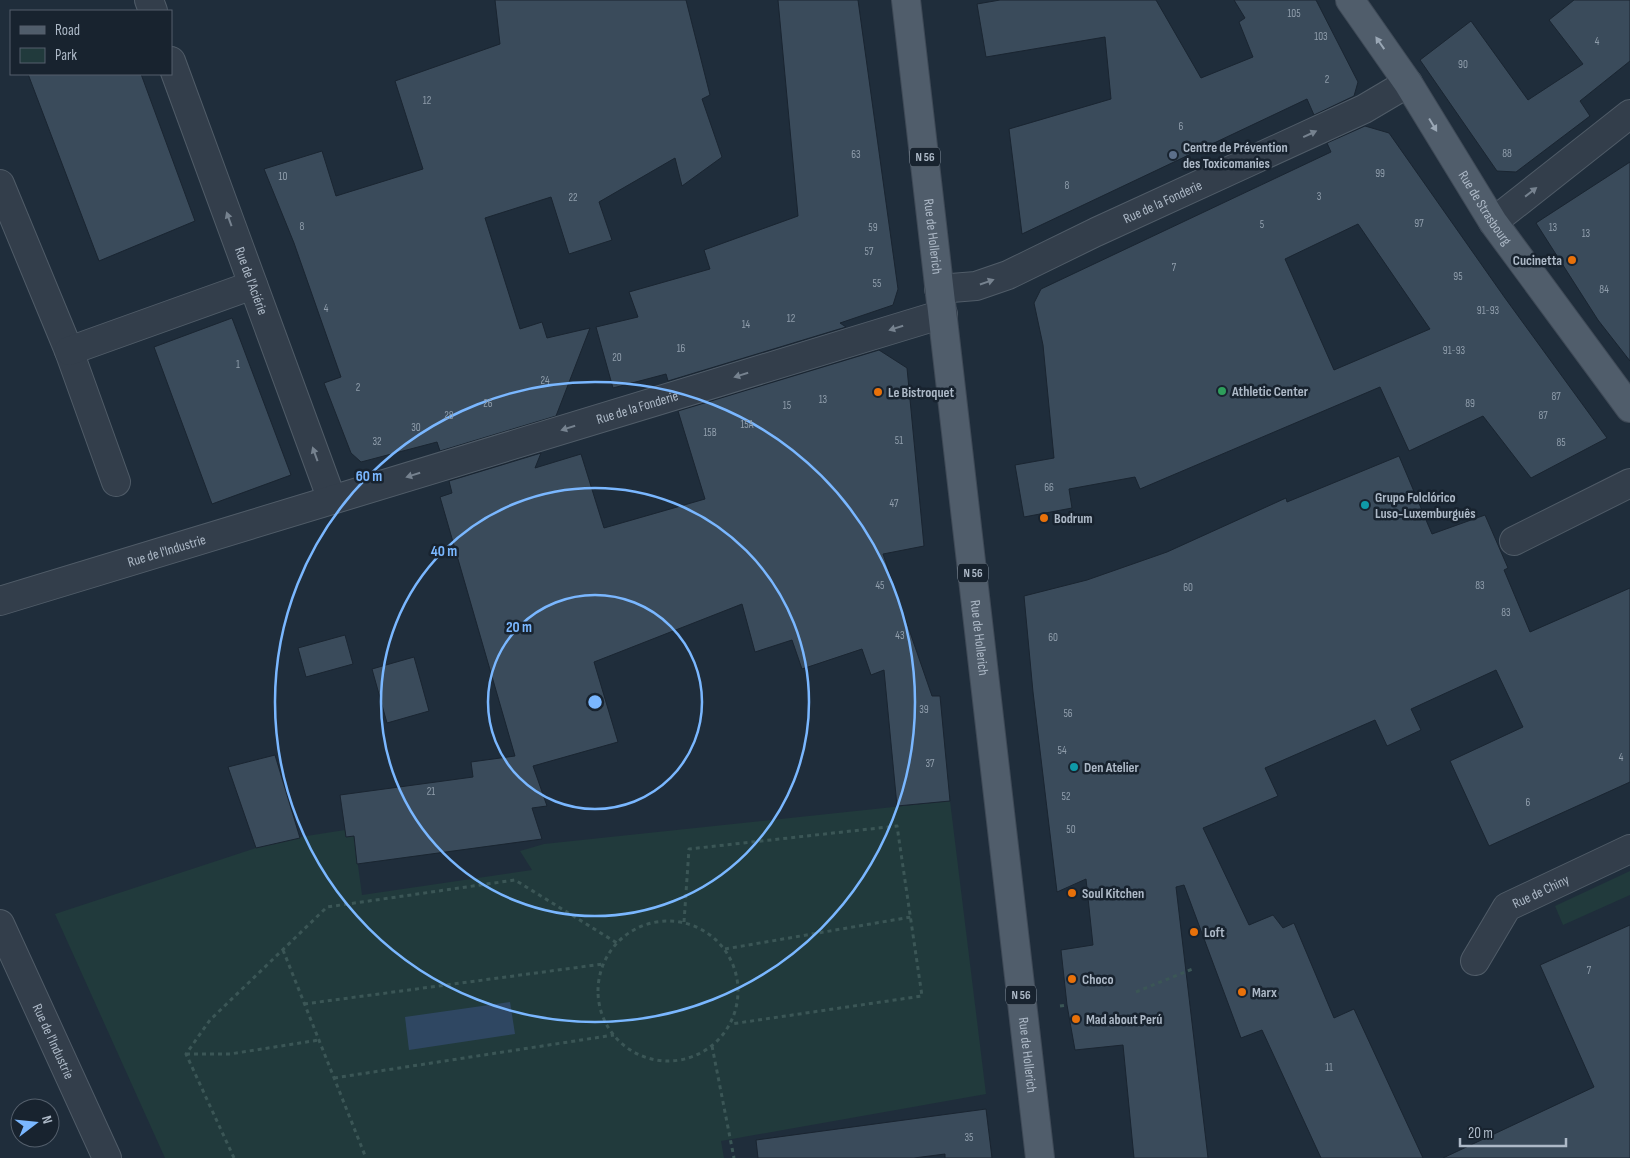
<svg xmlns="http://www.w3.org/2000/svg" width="1630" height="1158" font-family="'Sofia Sans Condensed',sans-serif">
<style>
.green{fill:#213a3c}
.water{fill:#2f4762}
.building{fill:#3a4b5b;stroke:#1a2531;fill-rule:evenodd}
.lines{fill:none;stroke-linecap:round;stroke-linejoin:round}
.minor-casing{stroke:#505c68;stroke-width:30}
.major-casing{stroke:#3f4a57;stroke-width:30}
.path{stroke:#3b5656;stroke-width:3;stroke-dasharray:4 4;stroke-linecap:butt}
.minor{stroke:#333e4b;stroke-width:28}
.major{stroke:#505d6b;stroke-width:28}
.oneway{fill:#9aa7b5}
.oneway2{fill:#76828f}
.ring{fill:none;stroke:#7ab7ff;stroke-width:2.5}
.service-dot{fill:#5c6f8a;stroke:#18232f;stroke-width:2}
.food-dot{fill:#e8710a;stroke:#18232f;stroke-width:2}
.leisure-dot{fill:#2e9e5b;stroke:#18232f;stroke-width:2}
.culture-dot{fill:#0f9aa8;stroke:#18232f;stroke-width:2}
.labels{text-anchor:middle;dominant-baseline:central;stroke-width:5;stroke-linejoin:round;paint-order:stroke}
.number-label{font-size:11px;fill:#909eac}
.shield{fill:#18232f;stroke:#808c99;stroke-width:1}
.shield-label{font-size:12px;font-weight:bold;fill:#adb9c7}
.poi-label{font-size:14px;font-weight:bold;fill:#adb9c7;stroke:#18232f;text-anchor:start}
.street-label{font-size:14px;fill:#adb9c7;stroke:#18232f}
.centre{fill:#7ab7ff;stroke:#18232f;stroke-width:2.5}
.ring-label{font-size:15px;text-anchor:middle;font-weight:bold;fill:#7ab7ff;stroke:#18232f;stroke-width:5;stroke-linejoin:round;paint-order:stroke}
</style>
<rect width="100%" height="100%" fill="#1f2d3b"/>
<path class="green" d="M950 801 986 1094 721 1141 724 1158H165L55 914 256 848 300 837 345 830 346 837 354 836 362 895 532 870 520 851 544 844Z
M1630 871V895L1563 925 1555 906Z"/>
<path class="water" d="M510 1002 515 1034 409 1050 405 1017Z"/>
<path class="building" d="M495 0H686L710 95 702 99 722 157 682 186 675 158 599 202 612 240 569 254 551 197 485 218 520 329 542 322 547 338 590 328 556 416 440 451 437 442 361 462 351 453 324 383 341 377 294 243 264 169 322 151 336 196 423 169 395 81 500 44Z
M778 0H858L898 289 893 305 840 323 846 327 668 381 666 374 613 388 596 327 638 317 629 292 710 269 704 250 798 216Z
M1000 0H1156L1201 78 1253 57 1239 22 1245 18 1234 0H1316L1358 82 1354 96 1314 115 1307 99 1022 234 1009 129 1111 99 1105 37 986 57 977 4Z
M1574 0H1630V61L1580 101 1590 116 1516 172 1497 171 1420 60 1471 21 1528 100 1583 64 1549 20Z
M28 74H141L195 221 99 261Z
M1365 126 1389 133 1505 298 1607 438 1531 478 1483 416 1409 451 1380 387 1140 489 1135 477 1069 489 1072 508 1024 517 1015 465 1054 458 1043 345 1034 303 1041 289 1331 152 1327 143ZM1358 224 1430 329 1334 370 1285 259Z
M1630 162V361L1598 320 1536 223Z
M232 318 291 475 212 504 154 347Z
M879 350 907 368 924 546 883 554 932 696H940L950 801 897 806 884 670 871 675 862 649 802 669 792 640 755 652 742 604 594 662 618 742 533 766 547 806 532 808 542 839 357 864 354 836 346 837 340 795 473 777 471 762 515 756 440 497 452 493 449 481 541 453 535 468 581 454 604 528 705 499 678 411Z
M1399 456 1432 534 1485 515 1508 568 1504 570 1530 632 1630 588V782L1489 846 1450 761 1523 727 1496 670 1411 709 1421 730 1387 746 1375 720 1265 768 1278 796 1203 828 1249 925 1273 915 1283 928 1294 923 1334 1018 1354 1009 1423 1158H1321L1262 1030 1241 1038 1184 885 1176 887 1208 1158H1134L1123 1045 1075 1050 1067 1005 1061 950 1093 945 1086 879 1057 892 1033 692 1024 596 1087 580 1167 552 1286 498 1287 502Z
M345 635 353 664 306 677 298 648Z
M414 657 429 711 387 723 372 669Z
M275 755 300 838 256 848 228 767Z
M1630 925V1158H1443L1594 1087 1540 965Z
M986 1109 992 1158H945V1154L914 1158H758L756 1140Z"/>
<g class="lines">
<g class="minor-casing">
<g id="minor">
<path d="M149 0 153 11"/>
<path id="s1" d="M171 61 332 500"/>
<path d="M0 184 69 351 116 482"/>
<path d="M1493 222 1630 114"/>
<path id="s2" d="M939 289 976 286 1008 275 1096 232 1364 109 1408 83"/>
<path d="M69 351 253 285"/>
<path d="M1514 541 1630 483"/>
<path id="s3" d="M0 601 943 314"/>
<path id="s4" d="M0 924 107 1158"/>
<path id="s5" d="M1475 961 1507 907 1630 849"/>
</g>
</g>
<g class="major-casing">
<g id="major">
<path id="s6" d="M906 0 1040 1158"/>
<path id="s7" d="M1350 0 1408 83 1493 222 1630 408"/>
</g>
</g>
<path class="path" d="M598 991a70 70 0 1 1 140 0a70 70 0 1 1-140 0Z
M684 922 689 849 897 826 922 996 731 1024
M725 949 911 917
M283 950 366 1158
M1136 992 1195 968
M304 1004 603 964
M1060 1006 1067 1005
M712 1046 734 1158
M186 1054H230L319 1040
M334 1078 614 1035
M234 1158 186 1054 210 1020 327 907 515 880 617 943"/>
<use href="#minor" class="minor"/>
<use href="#major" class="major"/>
</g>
<defs><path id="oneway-solid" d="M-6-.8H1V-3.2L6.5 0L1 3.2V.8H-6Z" transform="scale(1.25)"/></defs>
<g class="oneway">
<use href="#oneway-solid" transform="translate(1380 43) rotate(-125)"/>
<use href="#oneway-solid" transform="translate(1433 125) rotate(59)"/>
</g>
<g class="oneway2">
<use href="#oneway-solid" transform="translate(1310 134) rotate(-25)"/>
<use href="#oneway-solid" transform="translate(1531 192) rotate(-38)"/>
<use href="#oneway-solid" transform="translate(229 219) rotate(-110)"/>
<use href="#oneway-solid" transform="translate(987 282) rotate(-19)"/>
<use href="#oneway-solid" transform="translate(896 328) rotate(163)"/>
<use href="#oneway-solid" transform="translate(741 375) rotate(163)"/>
<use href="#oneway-solid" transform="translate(568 428) rotate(163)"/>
<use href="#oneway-solid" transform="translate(315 454) rotate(-110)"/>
<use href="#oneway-solid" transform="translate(413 475) rotate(163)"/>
</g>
<g class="ring">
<circle cx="595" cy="702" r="107"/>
<circle cx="595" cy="702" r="214"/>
<circle cx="595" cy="702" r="320"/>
</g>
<circle class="service-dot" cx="1173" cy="155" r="5"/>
<g class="food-dot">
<circle cx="1572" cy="260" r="5"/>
<circle cx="878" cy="392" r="5"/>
<circle cx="1044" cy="518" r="5"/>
<circle cx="1072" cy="893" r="5"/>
<circle cx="1194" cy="932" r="5"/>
<circle cx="1072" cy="979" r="5"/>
<circle cx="1242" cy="992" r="5"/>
<circle cx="1076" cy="1019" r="5"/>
</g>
<circle class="leisure-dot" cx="1222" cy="391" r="5"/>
<g class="culture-dot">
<circle cx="1365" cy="505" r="5"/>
<circle cx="1074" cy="767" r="5"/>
</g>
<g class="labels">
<g class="number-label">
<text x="1294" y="13">105</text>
<text x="1321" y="36">103</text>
<text x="1597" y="41">4</text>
<text x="1463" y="64">90</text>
<text x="1327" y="79">2</text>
<text x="427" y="100">12</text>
<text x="1181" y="126">6</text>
<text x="1507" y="153">88</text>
<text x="856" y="154">63</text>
<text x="1380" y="173">99</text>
<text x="283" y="176">10</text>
<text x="1067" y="185">8</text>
<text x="1319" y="196">3</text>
<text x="573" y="197">22</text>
<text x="1419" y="223">97</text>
<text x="1262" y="224">5</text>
<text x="302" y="226">8</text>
<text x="873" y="227">59</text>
<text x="1553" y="227">13</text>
<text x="1586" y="233">13</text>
<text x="869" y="251">57</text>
<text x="1174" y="267">7</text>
<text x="1458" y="276">95</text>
<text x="877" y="283">55</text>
<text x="1604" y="289">84</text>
<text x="326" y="308">4</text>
<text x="1488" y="310">91-93</text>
<text x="791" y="318">12</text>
<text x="746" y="324">14</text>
<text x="681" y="348">16</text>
<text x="1454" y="350">91-93</text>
<text x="617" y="357">20</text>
<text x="238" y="364">1</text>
<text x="545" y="380">24</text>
<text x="358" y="387">2</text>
<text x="1556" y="396">87</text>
<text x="823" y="399">13</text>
<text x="488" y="403">26</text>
<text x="1470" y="403">89</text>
<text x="787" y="405">15</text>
<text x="449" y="415">28</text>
<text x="1543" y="415">87</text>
<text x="747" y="424">15A</text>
<text x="416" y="427">30</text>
<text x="710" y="432">15B</text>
<text x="899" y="440">51</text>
<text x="377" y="441">32</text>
<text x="1561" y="442">85</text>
<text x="1049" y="487">66</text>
<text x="894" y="503">47</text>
<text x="880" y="585">45</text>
<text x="1480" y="585">83</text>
<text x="1188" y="587">60</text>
<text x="1506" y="612">83</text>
<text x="900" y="635">43</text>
<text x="1053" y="637">60</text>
<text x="924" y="709">39</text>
<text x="1068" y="713">56</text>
<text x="1062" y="750">54</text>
<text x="1621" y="757">4</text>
<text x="930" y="763">37</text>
<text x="431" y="791">21</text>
<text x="1066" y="796">52</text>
<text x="1528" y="802">6</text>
<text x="1071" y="829">50</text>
<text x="1589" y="970">7</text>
<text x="1329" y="1067">11</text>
<text x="969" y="1137">35</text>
</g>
<g class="shield">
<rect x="910" y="147.5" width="30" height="19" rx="4"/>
<rect x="958" y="563.5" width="30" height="19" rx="4"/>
<rect x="1006" y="985.5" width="30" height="19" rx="4"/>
</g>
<g class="shield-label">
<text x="925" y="157">N 56</text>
<text x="973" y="573">N 56</text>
<text x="1021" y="995">N 56</text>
</g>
<g class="poi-label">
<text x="1183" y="147">Centre de Prévention<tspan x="1183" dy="16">des Toxicomanies</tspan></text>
<text x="1562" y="260" text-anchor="end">Cucinetta</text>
<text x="1232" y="391">Athletic Center</text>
<text x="888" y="392">Le Bistroquet</text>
<text x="1375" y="497">Grupo Folclórico<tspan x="1375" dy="16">Luso-Luxemburguês</tspan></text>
<text x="1054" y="518">Bodrum</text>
<text x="1084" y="767">Den Atelier</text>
<text x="1082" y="893">Soul Kitchen</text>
<text x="1204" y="932">Loft</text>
<text x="1082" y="979">Choco</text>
<text x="1252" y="992">Marx</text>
<text x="1086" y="1019">Mad about Perú</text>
</g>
<g class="street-label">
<text stroke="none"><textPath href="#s2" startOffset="242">Rue de la Fonderie</textPath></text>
<text stroke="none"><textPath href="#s7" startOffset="248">Rue de Strasbourg</textPath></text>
<text stroke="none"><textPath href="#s6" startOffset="238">Rue de Hollerich</textPath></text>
<text stroke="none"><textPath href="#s1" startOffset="234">Rue de l'Aciérie</textPath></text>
<text stroke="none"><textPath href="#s3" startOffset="666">Rue de la Fonderie</textPath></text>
<text stroke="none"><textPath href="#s3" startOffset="174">Rue de l'Industrie</textPath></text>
<text stroke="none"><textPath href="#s6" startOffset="642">Rue de Hollerich</textPath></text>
<text stroke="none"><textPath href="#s5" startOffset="100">Rue de Chiny</textPath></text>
<text stroke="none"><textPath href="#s4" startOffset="129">Rue de l'Industrie</textPath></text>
<text stroke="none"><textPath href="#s6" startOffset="1062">Rue de Hollerich</textPath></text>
</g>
</g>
<circle cx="595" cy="702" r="8" class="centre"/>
<g class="ring-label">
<text x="369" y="481">60 m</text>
<text x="444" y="556">40 m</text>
<text x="519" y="632">20 m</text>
</g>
<rect x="10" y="10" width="162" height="65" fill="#18232f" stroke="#545f6c"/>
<rect x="20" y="26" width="25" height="8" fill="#505d6b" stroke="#545f6c"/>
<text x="55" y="35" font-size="15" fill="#adb9c7">Road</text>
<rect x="20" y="48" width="25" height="15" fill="#213a3c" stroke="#545f6c"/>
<text x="55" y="60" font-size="15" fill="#adb9c7">Park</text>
<g transform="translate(35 1123) rotate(74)"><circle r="24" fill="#18232f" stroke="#545f6c"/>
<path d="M0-4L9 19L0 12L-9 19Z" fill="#7ab7ff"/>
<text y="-8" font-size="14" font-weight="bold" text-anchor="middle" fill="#adb9c7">N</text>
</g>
<path d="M1460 1138v8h106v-8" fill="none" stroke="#adb9c7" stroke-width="2.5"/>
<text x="1468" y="1138" font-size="15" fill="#adb9c7" stroke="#18232f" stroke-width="4" paint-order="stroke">20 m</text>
</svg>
